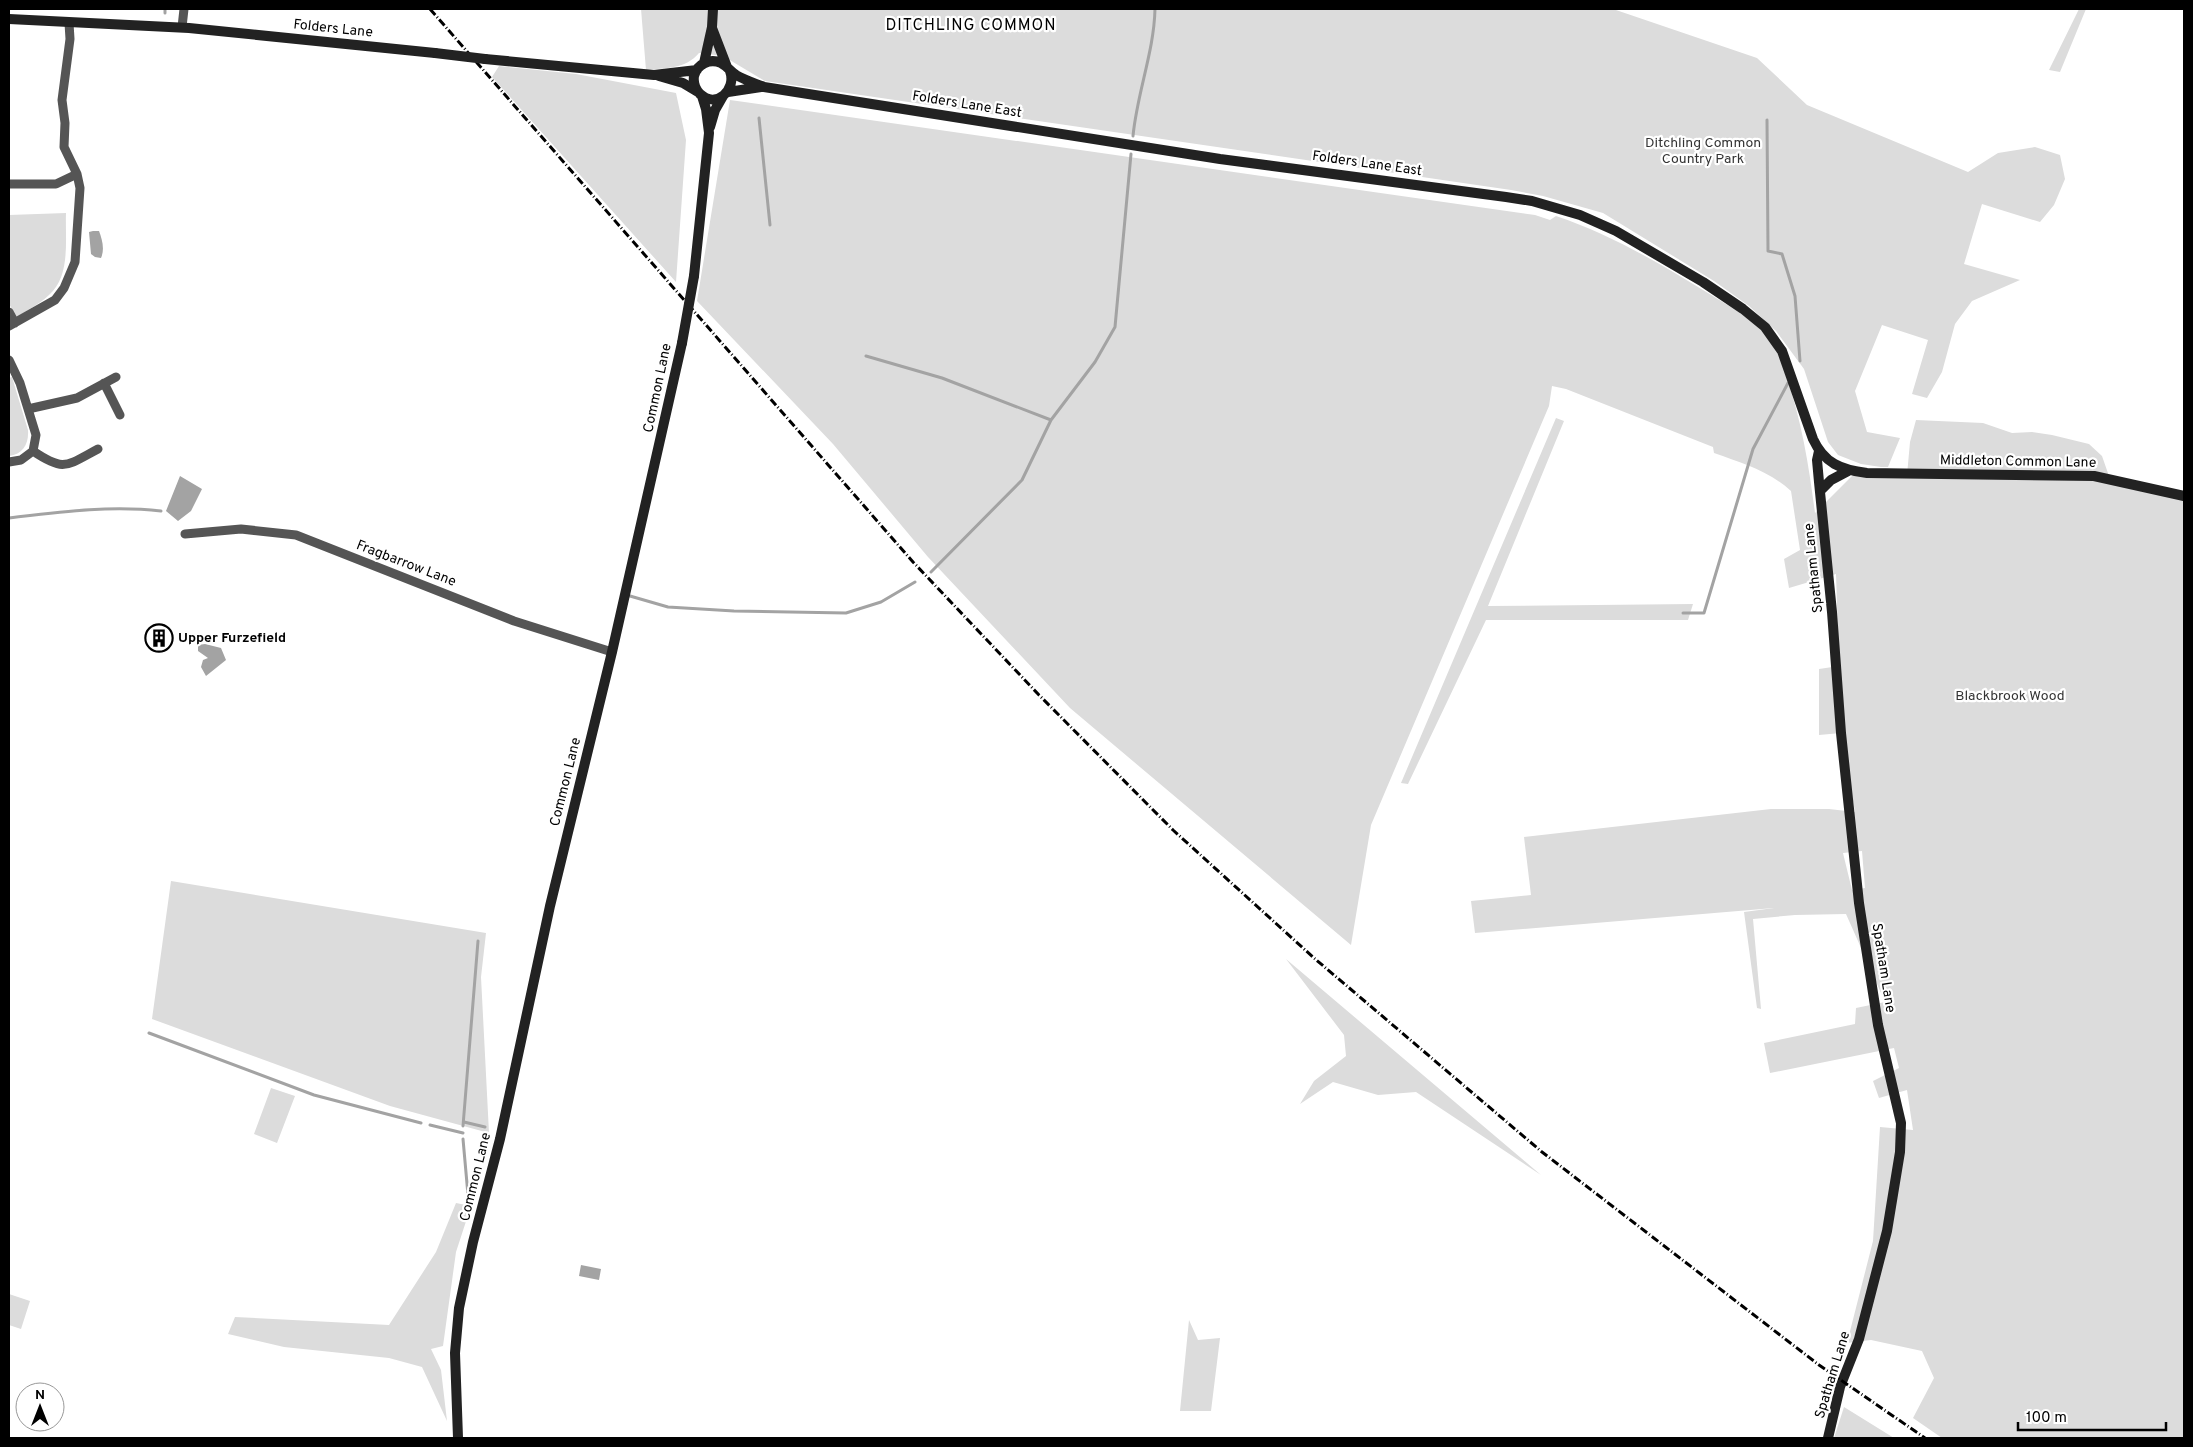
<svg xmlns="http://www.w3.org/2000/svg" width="2193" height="1447" font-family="Overpass,sans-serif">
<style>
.green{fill:#dcdcdc;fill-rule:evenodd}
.water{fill:#a3a3a3}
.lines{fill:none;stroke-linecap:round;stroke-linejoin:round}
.stream{stroke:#a3a3a3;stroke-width:3}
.street{stroke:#555;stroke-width:9}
.secondary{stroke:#222;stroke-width:10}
.rail{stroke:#000;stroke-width:3;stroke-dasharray:8 2.5 1 2.5;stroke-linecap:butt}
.secondary-bridge{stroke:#222;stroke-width:10}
.labels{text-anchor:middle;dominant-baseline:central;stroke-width:4.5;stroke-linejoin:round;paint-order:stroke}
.street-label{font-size:14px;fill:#000;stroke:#fff}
.park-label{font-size:14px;fill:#333;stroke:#fff}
.poi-label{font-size:14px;font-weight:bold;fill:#000;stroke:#fff;text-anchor:start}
.quarter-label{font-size:16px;letter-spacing:1px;fill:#000;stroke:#fff}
</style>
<rect width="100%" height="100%" fill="#fff"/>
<path class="green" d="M641 9H1613L1757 58 1807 105 1968 172 1998 153 2035 147 2060 155 2065 179 2054 205 2040 222 1982 204 1964 264 2020 280 1972 301 1955 324 1942 372 1927 398 1912 394 1928 340 1882 325 1855 391 1867 432 1900 438 1888 467H1881L1861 464 1838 455 1828 442 1804 369 1776 331 1749 306 1714 281 1603 213 1543 196 1511 190 765 81 723 56 699 53C686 69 665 68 646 70Z
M2079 9H2086L2060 72 2049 70Z
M499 66 576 74 676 93 686 140 676 282 492 77Z
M730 100 1535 215 1550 220 1556 216C1610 234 1659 263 1708 293 1730 307 1756 320 1771 341 1778 352 1782 364 1786 376 1802 421 1809 467 1815 513L1853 475H1907L1910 442 1916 420 1983 423 2012 433 2032 432 2052 435 2089 444 2102 456 2110 479 2184 496V1438H1942L1913 1418 1934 1378 1922 1351 1871 1340 1847 1343 1873 1241 1880 1127 1913 1130 1907 1090 1879 1098 1873 1081 1899 1068 1894 1048 1770 1073 1764 1043 1855 1024 1856 1008 1885 1002 1846 914 1795 915 1753 919 1761 1009 1757 1008 1744 912 1774 908 1475 933 1471 901 1531 895 1524 837 1771 809H1829L1855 812 1841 733 1819 735V669L1839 666 1836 574 1789 588 1784 559 1800 550 1791 491C1769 471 1742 463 1714 453L1713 447 1566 389 1552 386 1549 406 1371 825 1351 945 1070 708 928 557 833 444 697 301ZM1862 851 1865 888 1852 890 1843 853Z
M66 213C65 239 71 276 49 295 40 304 27 310 17 317L9 304V215Z
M12 377 28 430C29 444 23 454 9 456V378Z
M1556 418 1564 421 1488 606 1693 604 1688 620H1486L1408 784 1401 783Z
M171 881 486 933 481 977 489 1133 390 1106 152 1019Z
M1286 959 1541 1175 1416 1092 1378 1095 1333 1082 1300 1104 1314 1081 1346 1056 1344 1035Z
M271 1088 295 1096 277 1143 254 1134Z
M456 1203 471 1206 456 1252 443 1346 431 1349 441 1370 447 1421 422 1367 389 1358 284 1347 228 1334 235 1317 389 1325 436 1252Z
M9 1294 30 1301 21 1329 9 1325Z
M1189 1320 1198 1340 1220 1338 1211 1411H1180Z
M1844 1407 1894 1438H1834Z"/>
<path class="water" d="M93 231H99C102 239 105 249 101 258L95 257 91 254 89 232Z
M180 476 202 489 191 511 178 521 166 511Z
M205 644 221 648 226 660 206 676 201 667 203 660 208 658 198 651V645Z
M581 1265 601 1269 599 1280 579 1276Z"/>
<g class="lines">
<path class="stream" d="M165 13V9
M759 118 770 225
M1767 120 1768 251 1782 254 1795 296 1800 361
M1133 136C1137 93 1154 52 1155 9
M866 356 942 378 1051 420
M9 518C59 512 110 505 161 511
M931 572 1022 480 1051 420 1095 362 1115 327 1131 154
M630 596 668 607 734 611 846 613 881 602 915 582
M1683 613H1704L1753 449 1788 383
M149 1033 314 1095 421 1123
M464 1122 485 1127
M430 1125 463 1133
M463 1126 478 941
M463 1139 468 1195"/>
<path class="street" d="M182 27 184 9
M9 184H56L77 174
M9 312 15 323
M9 326 55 300 64 288 75 262 80 188 77 174 64 147 65 123 62 100 70 39 69 23
M9 360 20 383 36 435 33 451 21 460 9 462
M104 383 120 415
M28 409 77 398 116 377
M33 451C64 472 66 466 98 449
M185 534 241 529 296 535 514 621 612 652"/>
<path class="secondary" d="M9 19 189 28 435 53
M712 28 727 67
M485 59 654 75 697 70
M704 63 712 27 713 9
M730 71C737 90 716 109 700 94 695 89 693 83 694 76 697 64 710 58 721 63 727 66 730 71 736 75 745 80 754 83 764 87L1220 159 1506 197 1532 201 1580 215 1616 231 1703 282 1743 309 1765 327 1782 351 1813 439C1824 463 1841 470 1867 473L2094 476 2184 496
M659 76 683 83 698 92
M728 92 761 87
M710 127 715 110 723 96
M694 276 709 133 706 109 702 96
M1819 451 1817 460 1819 482 1832 612 1841 733 1859 903 1878 1025 1901 1123 1900 1152 1887 1231 1859 1339 1840 1387 1828 1438
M1820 491 1831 480 1848 471
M458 1438 455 1353 459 1308 473 1242 500 1139 550 906 612 652 682 343"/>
<path class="rail" d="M430 9 913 562 1039 695 1173 830 1314 958 1542 1152 1819 1365 1925 1438"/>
<path class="secondary-bridge" d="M435 53 485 59
M682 343 694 276"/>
</g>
<defs>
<g id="building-ring" transform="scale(1.4375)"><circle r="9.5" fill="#fff" stroke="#000" stroke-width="1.5"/><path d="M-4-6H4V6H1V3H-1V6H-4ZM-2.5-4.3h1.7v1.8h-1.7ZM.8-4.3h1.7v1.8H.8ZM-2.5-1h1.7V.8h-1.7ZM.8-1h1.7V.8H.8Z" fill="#000"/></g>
</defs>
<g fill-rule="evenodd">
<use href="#building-ring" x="159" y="638"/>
</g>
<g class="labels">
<g class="street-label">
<text transform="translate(333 29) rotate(6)">Folders Lane</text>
<text transform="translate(967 105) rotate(9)">Folders Lane East</text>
<text transform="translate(1367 164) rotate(8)">Folders Lane East</text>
<text transform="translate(658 388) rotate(-78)">Common Lane</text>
<text transform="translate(2018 462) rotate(1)">Middleton Common Lane</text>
<text transform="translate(406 564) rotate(21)">Fragbarrow Lane</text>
<text transform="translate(1814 568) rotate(-96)">Spatham Lane</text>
<text transform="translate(566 782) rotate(-76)">Common Lane</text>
<text transform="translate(1883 968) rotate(81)">Spatham Lane</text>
<text transform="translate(476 1177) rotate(-76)">Common Lane</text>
<text transform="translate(1833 1375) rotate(-73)">Spatham Lane</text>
</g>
<g class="park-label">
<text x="1703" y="143">Ditchling Common<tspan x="1703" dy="16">Country Park</tspan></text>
<text x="2010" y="696">Blackbrook Wood</text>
</g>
<g class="poi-label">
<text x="178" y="638">Upper Furzefield</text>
</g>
<g class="quarter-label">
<text x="971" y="26">DITCHLING COMMON</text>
</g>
</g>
<rect width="2193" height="1447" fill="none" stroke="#000000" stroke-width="20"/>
<g transform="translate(40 1407)"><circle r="24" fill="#ffffff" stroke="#999999"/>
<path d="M0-4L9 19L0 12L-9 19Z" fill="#000000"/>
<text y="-8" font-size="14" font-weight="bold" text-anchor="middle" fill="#000000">N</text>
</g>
<path d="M2018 1422v8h148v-8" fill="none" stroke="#000000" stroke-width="2.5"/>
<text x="2026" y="1422" font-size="15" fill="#000000" stroke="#ffffff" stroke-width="4" paint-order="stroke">100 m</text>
</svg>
